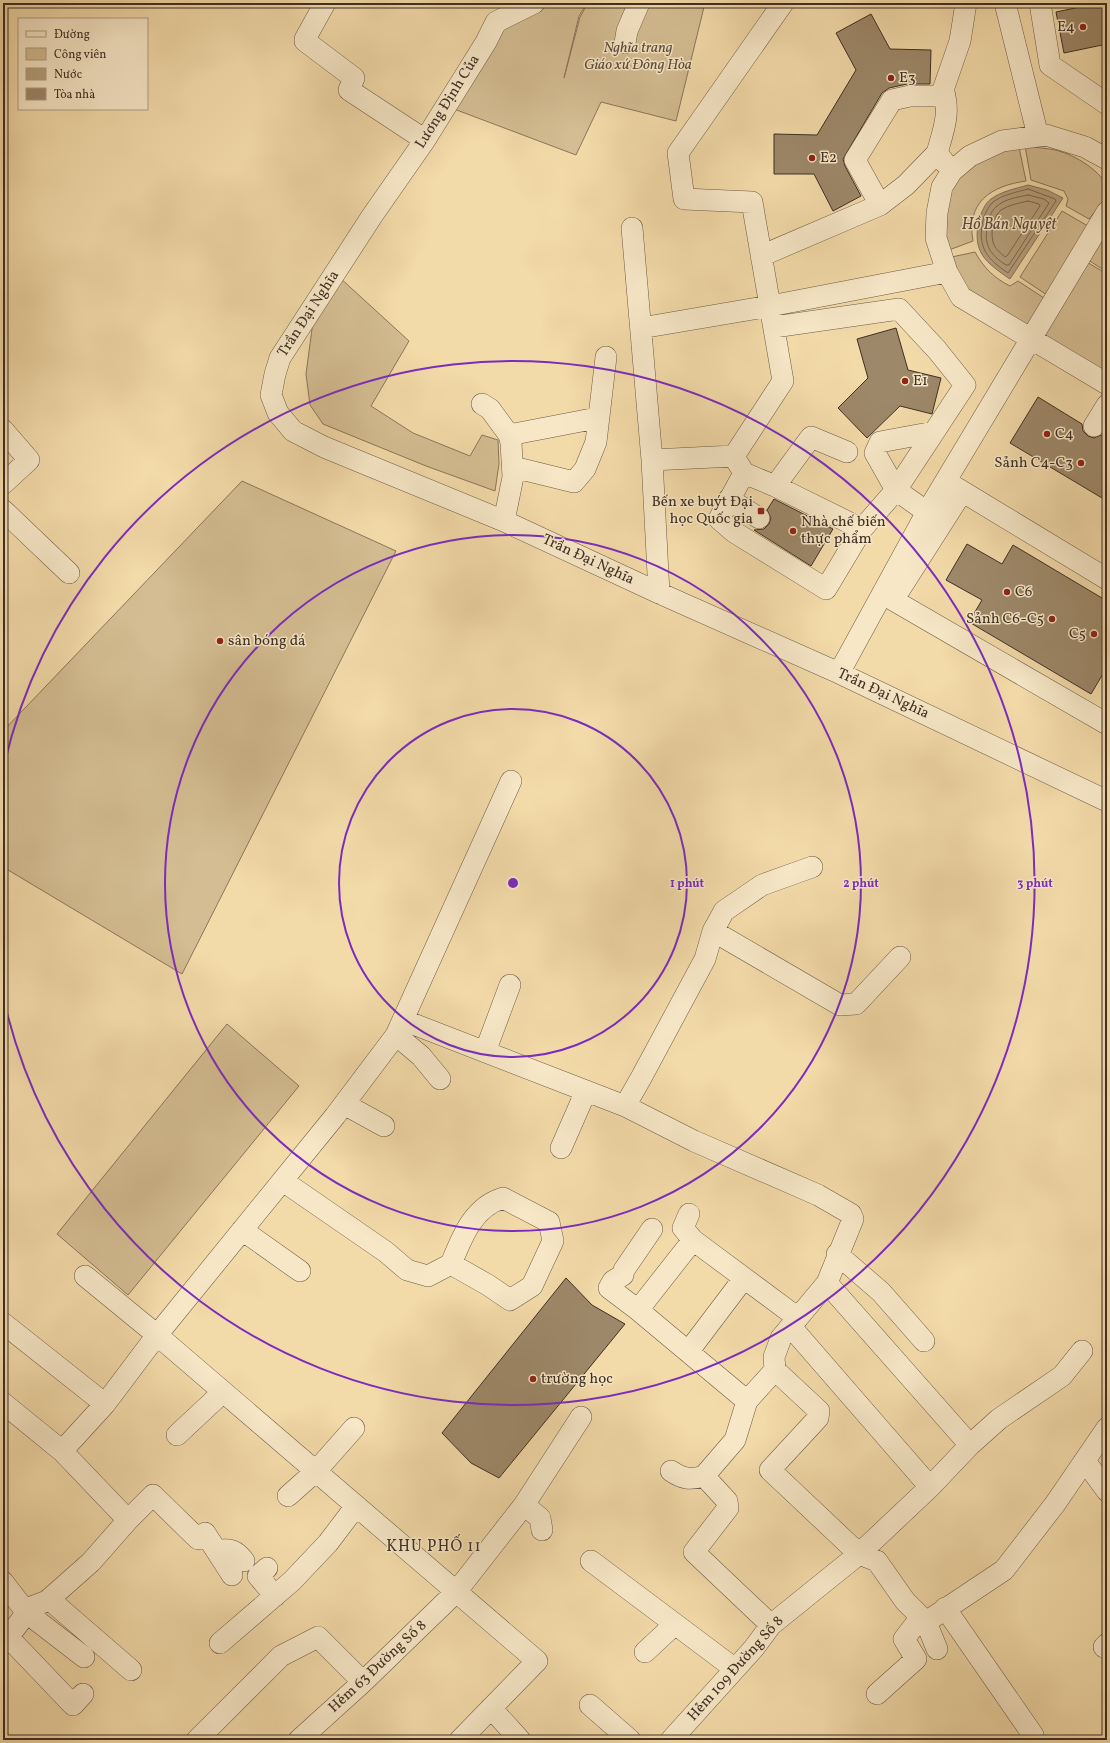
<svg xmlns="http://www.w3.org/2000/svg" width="1110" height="1743" font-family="Vollkorn,serif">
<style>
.green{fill:#d4bd92;stroke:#8a765b}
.water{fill:#b6a07c;stroke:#867359}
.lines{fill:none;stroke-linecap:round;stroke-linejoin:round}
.shore{stroke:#7a6850;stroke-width:1}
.building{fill:#9d8869;stroke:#3f2f24}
.minor-casing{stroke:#6c5a45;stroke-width:22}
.minor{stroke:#f7e7c7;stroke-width:21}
.ring{fill:none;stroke:#7b2cbf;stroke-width:2}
.poi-dot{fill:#8f2418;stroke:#f7e7c7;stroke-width:1.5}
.labels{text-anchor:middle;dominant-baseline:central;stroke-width:3;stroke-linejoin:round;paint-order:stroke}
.poi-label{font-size:15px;fill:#3f2f24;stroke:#f7e7c7;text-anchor:start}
.park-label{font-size:15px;font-style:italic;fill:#5d4b3a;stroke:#f7e7c7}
.street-label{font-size:15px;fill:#3f2f24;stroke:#f7e7c7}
.water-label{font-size:16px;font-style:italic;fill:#5d4b3a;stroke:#f7e7c7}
.neighbourhood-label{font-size:16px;letter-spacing:1px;fill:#3f2f24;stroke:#f7e7c7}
.centre{fill:#7b2cbf;stroke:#f7e7c7;stroke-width:2}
.ring-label{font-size:12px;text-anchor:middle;font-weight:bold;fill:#7b2cbf;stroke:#f7e7c7;stroke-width:3;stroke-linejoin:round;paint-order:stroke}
</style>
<rect width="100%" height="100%" fill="#f3daa9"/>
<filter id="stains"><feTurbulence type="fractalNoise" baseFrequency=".005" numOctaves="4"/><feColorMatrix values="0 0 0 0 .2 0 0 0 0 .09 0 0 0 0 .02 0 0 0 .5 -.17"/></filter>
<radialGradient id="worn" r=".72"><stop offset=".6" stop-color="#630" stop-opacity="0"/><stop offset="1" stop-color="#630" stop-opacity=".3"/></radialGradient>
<path class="green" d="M540 3H587L579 16 564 78 580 17 588 3H705L676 121 601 102 576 155 446 106 499 23Z
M1025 146C1037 148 1051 148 1062 152 1076 156 1110 176 1107 193 1105 202 1094 212 1089 219L1066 206 1068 199 1064 191 1031 180Z
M1019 147 1026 181C991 186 966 202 973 241L941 253V200L955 182 972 166 991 154Z
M1062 211 1088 226 1047 295 1020 277Z
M1107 213V272L1082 256Z
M975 252C984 268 994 278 1010 286L1018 281 1044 298 1025 329 960 291 947 258Z
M1080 258 1107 274V384L1031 337Z
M339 277 409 341 371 406 413 433 470 456 482 435 498 440 499 464 495 491 426 466 323 424 310 405 306 374 314 314Z
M242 481 396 551 182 974 3 867V731Z
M227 1024 299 1086 128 1295 57 1234Z"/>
<path class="water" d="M1028 185 1047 190 1063 198 1010 279C985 262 972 252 979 220 981 213 985 203 991 199 1002 191 1015 189 1028 185Z"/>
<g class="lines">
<path class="shore" d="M1028 189 1055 199 1056 201 1008 273C987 259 977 247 983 221 984 215 988 207 993 202 1002 195 1017 192 1028 189Z
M1028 195 1044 199 1049 203 1009 265H1006C989 254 983 244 988 223 989 218 991 211 996 207 1004 199 1018 197 1028 195Z
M1028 201 1039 204 1040 206 1007 256 1005 257C1001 253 996 250 994 245 990 236 992 217 1001 210 1009 205 1019 203 1028 201Z"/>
</g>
<path class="building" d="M1099 3H1107V44L1064 53 1056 12Z
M871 14 890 49 931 50 930 84H907L889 88 882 93 843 159 845 166 861 196 833 211 814 174H774V134L817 135 856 70 836 33Z
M896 328 908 370 941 378 932 414 900 406 867 438 838 408 868 378 857 339Z
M1038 397 1082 424 1083 431 1088 436 1094 438 1101 435 1107 439V501L1010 443Z
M774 499 833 529 811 566 754 530 764 529 769 524 771 518 767 510Z
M967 544 1002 564 1013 545 1107 601V667L1091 694 969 622 982 600 946 580Z
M566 1278 592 1305 625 1324 499 1478 471 1463 442 1433Z"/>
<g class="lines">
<g class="minor-casing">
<path id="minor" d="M325 3 305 39V41L354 78 349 90 425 140
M534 3 496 22 486 42 425 140 372 216 280 358 275 374 271 395 278 413 293 431 324 447 504 521 659 593 839 673 1107 801
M1005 3 1038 136
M1040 3 1050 65 1107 104
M625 43 627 31 639 3
M1107 159 1085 147 1046 135 1002 141 970 156 952 171 942 187 937 213 936 238 947 272 961 297 1107 384
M945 163 937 153C943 132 951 112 943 90L960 41 966 3
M880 205 855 160 892 100 910 96H945
M632 228 652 460 659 593
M761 256 880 205 906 185 937 153
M774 327 899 309 937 350 965 385 896 490 875 453 880 442 934 432
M641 328 770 306 947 272
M482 404 490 409 509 435 511 443 513 477 504 521
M1094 426 1107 405
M3 430 29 460 3 484
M509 435 597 418
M734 456 783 381 752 202 684 199 678 153 783 3
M652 460 734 456
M736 460 744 473 775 486 862 529
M513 467 574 482 585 469 596 442 606 357
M744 473 719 519 734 532 826 589 862 529 896 490 927 512
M950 484 1107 579
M775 486 811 437 847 452
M962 492 893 600 1107 724
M729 499 759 518
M3 510 69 573
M839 673 927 512 1107 212
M713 931 840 1005 856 1004 900 957
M403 1020 625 1106 694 1141 818 1195 851 1214 853 1219 827 1283 781 1338 774 1357 775 1370 747 1401 735 1440 704 1476 727 1501 728 1508 694 1552 771 1625
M396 1035 421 1056 440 1079
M485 1052 510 985
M344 1104 384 1126
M625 1106 641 1078 705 959 713 931 724 911 762 885 812 867
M561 1148 586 1091
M283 1181 386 1252 407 1270 428 1276 451 1264 488 1285 510 1300 532 1286 553 1241 549 1222 503 1198C473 1207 462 1237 451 1264
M689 1214 683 1228 693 1240 798 1318
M652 1229 624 1270 623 1275 613 1281 609 1288 638 1310 693 1240
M242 1230 300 1271
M837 1254 881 1292 924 1341
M85 1276 157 1335 537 1661 460 1740
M827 1283 970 1445
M638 1310 747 1401
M3 1323 105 1404
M791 1327 930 1487
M688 1352 744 1278
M775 1370 819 1411 818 1418 770 1470 859 1554 930 1487 970 1445 999 1419 1062 1376 1082 1351
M3 1403 62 1451
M177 1435 223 1392
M1085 1461 1107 1491
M671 1471C683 1479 690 1480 704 1476
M288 1496 316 1471 354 1428
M524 1505 540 1518 542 1530
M128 1520 62 1451 105 1404 157 1335 335 1116 396 1035 511 781
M217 1551C230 1548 236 1550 244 1561
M591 1561 735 1669
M267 1568 258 1576 275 1596
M3 1582 27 1613 84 1657
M49 1599 131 1670
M945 1608 1033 1735
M926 1622 1004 1570 1055 1504 1107 1428
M9 1638 73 1705 83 1694
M220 1643 292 1581 328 1543 356 1506
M3 1644 31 1607 47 1601 91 1562 128 1520 153 1495 198 1539 205 1533 232 1575
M1104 1647 1107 1644
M645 1652 675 1624
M877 1694 916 1659 904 1639 921 1617
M590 1705 630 1740
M491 1708 520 1740
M197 1740 281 1656 318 1637 363 1682
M299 1740 363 1682 456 1592 524 1505 581 1417
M671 1740 754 1648 771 1625 859 1554 877 1561 905 1601 926 1622 937 1649"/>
</g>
<use href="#minor" class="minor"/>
</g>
<g class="ring">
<circle cx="513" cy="883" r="174"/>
<circle cx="513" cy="883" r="348"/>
<path d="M3 770A522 522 0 1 1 3 996"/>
</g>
<g class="poi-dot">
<circle cx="1083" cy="27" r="4"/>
<circle cx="891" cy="78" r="4"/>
<circle cx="812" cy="158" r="4"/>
<circle cx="905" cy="381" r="4"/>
<circle cx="1047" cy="434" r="4"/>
<circle cx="1081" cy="463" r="4"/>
<rect x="757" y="507" width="8" height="8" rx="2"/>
<circle cx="793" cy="531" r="4"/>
<circle cx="1007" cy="592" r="4"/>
<circle cx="1052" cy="619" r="4"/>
<circle cx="1094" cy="634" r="4"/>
<circle cx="220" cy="641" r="4"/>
<circle cx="533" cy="1379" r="4"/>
</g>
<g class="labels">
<g class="poi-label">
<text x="1075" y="27" text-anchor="end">E4</text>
<text x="899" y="78">E3</text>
<text x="820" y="158">E2</text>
<text x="913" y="381">E1</text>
<text x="1055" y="434">C4</text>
<text x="1073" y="463" text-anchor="end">Sảnh C4-C3</text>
<text x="753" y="502" text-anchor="end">Bến xe buýt Đại<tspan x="753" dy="17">học Quốc gia</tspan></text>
<text x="801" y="522">Nhà chế biến<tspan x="801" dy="17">thực phẩm</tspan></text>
<text x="1015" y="592">C6</text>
<text x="1044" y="619" text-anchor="end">Sảnh C6-C5</text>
<text x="1086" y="634" text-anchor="end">C5</text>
<text x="228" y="641">sân bóng đá</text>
<text x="541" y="1379">trường học</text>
</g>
<g class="park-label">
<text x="638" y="48">Nghĩa trang<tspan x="638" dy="17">Giáo xứ Đông Hòa</tspan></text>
</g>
<g class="street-label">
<text transform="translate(448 102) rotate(-58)">Lương Định Của</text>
<text transform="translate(309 314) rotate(-57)">Trần Đại Nghĩa</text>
<text transform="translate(588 560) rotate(25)">Trần Đại Nghĩa</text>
<text transform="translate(883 694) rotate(25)">Trần Đại Nghĩa</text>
<text transform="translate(378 1667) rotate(-43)">Hẻm 63 Đường Số 8</text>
<text transform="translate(736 1669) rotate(-48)">Hẻm 109 Đường Số 8</text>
</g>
<g class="water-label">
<text x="1009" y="225">Hồ Bán Nguyệt</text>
</g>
<g class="neighbourhood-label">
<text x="434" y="1547">KHU PHỐ 11</text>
</g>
</g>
<circle cx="513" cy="883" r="6" class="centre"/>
<g class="ring-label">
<text x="687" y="887">1 phút</text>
<text x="861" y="887">2 phút</text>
<text x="1035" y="887">3 phút</text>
</g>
<rect width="1110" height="1743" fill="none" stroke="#f3daa9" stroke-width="16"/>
<rect x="4" y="4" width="1102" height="1735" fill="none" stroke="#3f2f24" stroke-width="2"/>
<rect x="8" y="8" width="1094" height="1727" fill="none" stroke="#3f2f24"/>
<rect x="18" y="18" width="130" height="92" fill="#f7e7c7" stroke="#ad9d86"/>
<rect x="26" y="31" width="20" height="6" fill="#f7e7c7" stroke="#ad9d86"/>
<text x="54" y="38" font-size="12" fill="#3f2f24">Đường</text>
<rect x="26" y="48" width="20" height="12" fill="#d4bd92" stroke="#ad9d86"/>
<text x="54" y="58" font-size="12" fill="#3f2f24">Công viên</text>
<rect x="26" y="68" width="20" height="12" fill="#b6a07c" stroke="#ad9d86"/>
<text x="54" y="78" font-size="12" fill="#3f2f24">Nước</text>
<rect x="26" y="88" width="20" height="12" fill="#9d8869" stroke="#ad9d86"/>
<text x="54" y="98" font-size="12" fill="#3f2f24">Tòa nhà</text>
<rect width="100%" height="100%" filter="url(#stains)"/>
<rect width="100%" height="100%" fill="url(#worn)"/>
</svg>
